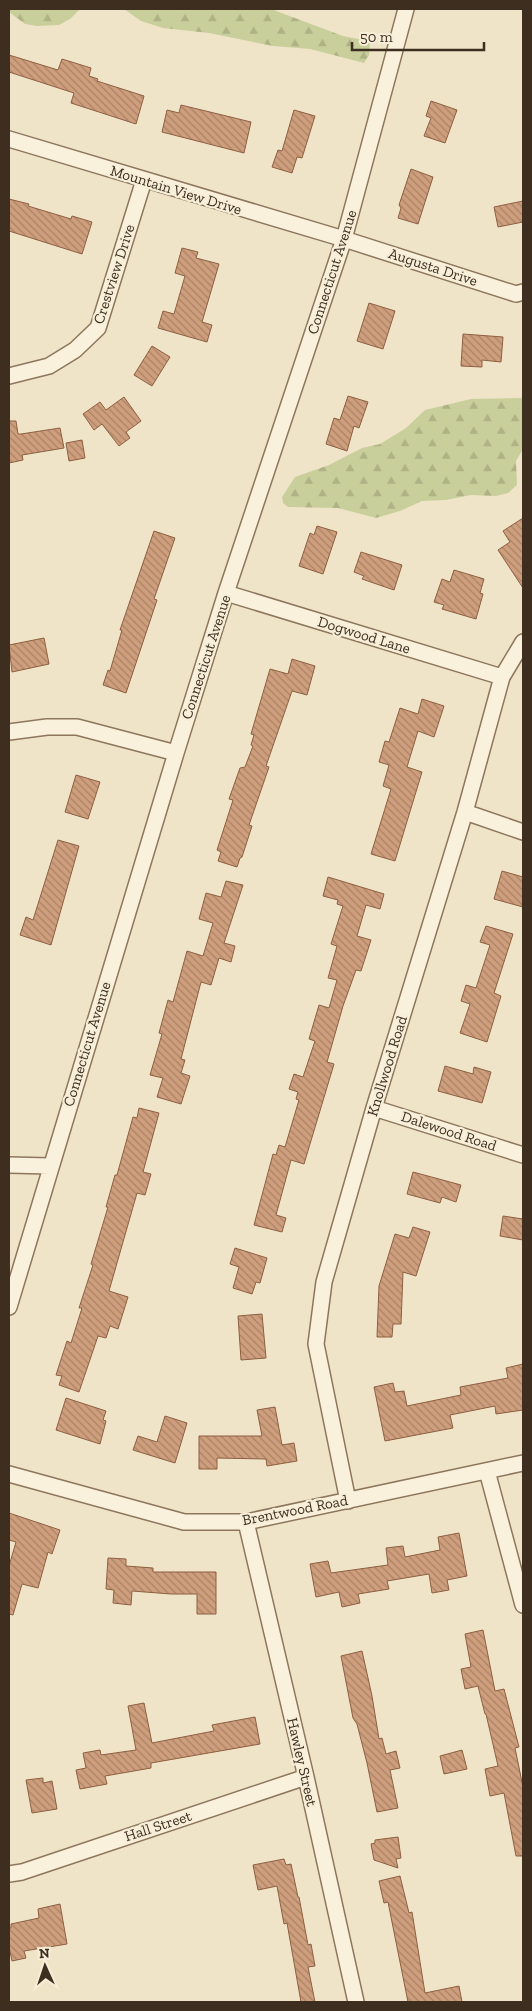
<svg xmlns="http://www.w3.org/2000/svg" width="532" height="2011" font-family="'Zilla Slab',serif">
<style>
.forest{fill:url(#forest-firs)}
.building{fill:url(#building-back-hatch);stroke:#8d5f41}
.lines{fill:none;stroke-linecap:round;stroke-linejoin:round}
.minor-casing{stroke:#8d765c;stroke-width:18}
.minor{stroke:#faf1dc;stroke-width:15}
.labels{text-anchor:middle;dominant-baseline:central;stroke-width:4.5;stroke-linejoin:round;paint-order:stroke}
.street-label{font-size:15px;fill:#3d2e20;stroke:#f7eed8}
</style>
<defs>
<pattern id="forest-firs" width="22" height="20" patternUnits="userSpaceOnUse" patternTransform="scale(1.25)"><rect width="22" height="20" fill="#c9cf9b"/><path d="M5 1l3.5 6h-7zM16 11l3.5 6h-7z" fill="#aeb285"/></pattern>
<pattern id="building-back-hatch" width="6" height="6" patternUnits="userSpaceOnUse" patternTransform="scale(1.25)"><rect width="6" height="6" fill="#cf9f7d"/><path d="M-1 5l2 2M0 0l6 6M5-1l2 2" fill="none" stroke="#a98266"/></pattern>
</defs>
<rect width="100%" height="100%" fill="#f0e4c8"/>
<path class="forest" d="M9 9H80L70 19 59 25 37 26 25 24 9 12Z
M124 9H271L343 36 368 41 370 43 369 55 364 63 310 49 273 46 209 33 163 28 141 21Z
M523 398V449L516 461 517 485 508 493 496 496 471 495 446 500 422 501 400 511 376 518 338 508 288 507 283 503 282 497 295 477 329 465 362 448 380 444 406 428 425 410 471 399Z"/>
<path class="building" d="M9 55 58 70 62 59 91 68 89 76 98 79 97 81 144 96 136 124 71 103 74 93 9 72Z
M431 101 457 110 445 143 424 136 431 118 426 116Z
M181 105 251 122 244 153 162 132 167 110 179 113Z
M294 110 315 116 302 158 297 157 292 173 272 167 278 150 282 151Z
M411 169 433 177 418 224 398 218 401 208 399 205Z
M9 199 29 204 28 206 71 219 72 216 92 222 82 254 9 231Z
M523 201V222L498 227 494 207Z
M182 248 198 252 196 258 219 264 202 322 212 325 207 342 158 328 163 311 174 314 185 276 175 273Z
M369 303 395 311 383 349 357 341Z
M463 334 503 337 501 362 482 360V367L461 366Z
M152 346 170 357 152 386 134 375Z
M348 396 368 402 359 428 354 426 347 451 326 444 334 418 340 420Z
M124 397 141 421 126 432 130 438 119 446 102 424 94 430 83 414 100 402 106 410Z
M9 421H16L18 434H21L60 428 64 448 22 455 23 460 9 463Z
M82 440 85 458 69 461 66 443Z
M523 518V588L498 550 510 542 503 531Z
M317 526 337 532 323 574 299 566 310 533 314 535Z
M154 531 175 538 154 599 157 600 126 693 103 685 108 670 110 671 122 630H120Z
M361 552 402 565 394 590 362 579 364 576 354 572Z
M454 570 484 579 480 593 483 594 476 619 442 609 444 605 434 602 442 579 450 582Z
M44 638 49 664 12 672 9 645Z
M292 659 315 666 307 695 292 691 266 766 269 767 249 825 252 826 242 857 240 858 237 867 218 861 221 852 217 850 233 800 229 799 240 768 245 767 253 746 251 745 254 735 251 734 270 669 288 674Z
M422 699 444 706 434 737 418 731 407 767 422 772 395 861 371 854 391 789 383 786 389 765 379 762 385 741 389 742 400 708 418 714Z
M76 775 100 782 88 819 65 812Z
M58 840 79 846 51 945 20 935 26 917 33 920Z
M502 871 523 877V907L494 899Z
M328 877 384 894 380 909 366 905 357 936 371 940 361 971 356 970 343 1006 327 1062 334 1064 304 1164 291 1160 276 1215 286 1218 282 1232 254 1225 273 1154 276 1155 279 1145 285 1147 299 1100 296 1099 298 1092 289 1089 294 1074 303 1077 315 1041 309 1039 319 1005 329 1008 337 980 328 978 337 946 331 944 343 906 337 904 338 900 323 896Z
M226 881 243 885 224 943 235 946 231 962 219 958 211 985 201 982 181 1059 185 1060 181 1073 190 1076 181 1104 157 1097 163 1078 150 1075 162 1034 159 1033 168 1000 173 1002 187 951 203 956 213 923 199 919 206 893 221 897Z
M486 926 513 934 494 993 501 996 487 1042 460 1033 470 1004 461 1001 466 985 476 988 490 945 480 942Z
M445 1066 473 1074 474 1067 491 1072 482 1103 438 1091Z
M139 1108 159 1113 143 1172 151 1174 145 1195 137 1193 109 1291 128 1297 118 1329 110 1326 106 1338 98 1336 79 1392 59 1385 62 1376 56 1375 67 1341 71 1343 82 1308H79L93 1265 91 1264 108 1207H106L115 1175H117L133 1117 137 1118Z
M413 1172 461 1185 456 1202 442 1197 440 1203 407 1194Z
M503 1216 523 1219V1240L500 1236Z
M413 1227 430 1232 416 1276 403 1272 401 1324H393L392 1337H377L379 1286 395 1234 409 1238Z
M235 1248 267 1258 260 1283 256 1282 252 1294 233 1288 239 1267 230 1264Z
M262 1314 266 1358 241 1360 238 1316Z
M523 1364V1410L496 1414 495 1406 450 1415 453 1428 385 1441 374 1387 393 1383 395 1392 404 1391 407 1406 461 1395 460 1387 508 1378 506 1368Z
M66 1398 106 1411 103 1420 106 1421 100 1444 56 1430Z
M275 1407 282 1445 294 1443 297 1461 267 1466 266 1459 217 1458V1469H199V1436H262L257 1410Z
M165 1416 187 1423 175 1463 133 1450 138 1436 157 1442Z
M9 1513 60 1530 52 1554 48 1552 38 1588 22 1584 13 1615 9 1614V1566L16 1542 9 1540Z
M459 1533 467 1576 447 1580 449 1590 432 1593 429 1574 387 1581 389 1589 358 1594 360 1603 342 1607 339 1592 316 1597 310 1564 328 1561 331 1573 388 1565 386 1548 403 1546 405 1557 440 1550 438 1537Z
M108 1558 126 1559V1566L153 1568V1572H216V1614H197V1594H171L132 1591 131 1605 113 1603 114 1590 106 1589Z
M483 1630 495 1691 504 1689 519 1747 515 1748 523 1787V1856H516L504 1793 490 1796 485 1769 498 1766 486 1714H485L478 1686 465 1689 461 1669 471 1667 465 1634Z
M362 1651 372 1696 379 1739 382 1738 386 1754 396 1751 400 1768 390 1770 398 1808 377 1812 367 1763 357 1724 353 1718 341 1656Z
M144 1703 152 1743 214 1731 212 1725 255 1717 260 1744 151 1763V1768L105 1776 107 1784 80 1789 76 1770 86 1768 83 1753 100 1750 101 1755 136 1750 128 1706Z
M462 1750 467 1769 444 1774 440 1756Z
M43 1778V1783L52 1781 57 1809 32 1813 26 1780Z
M398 1837 401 1858 396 1859 398 1868 374 1860 371 1844 375 1843V1840Z
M284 1859 286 1865 291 1864 298 1897H299L308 1945 311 1944 315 1966 308 1967 315 2002H301L287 1923 284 1924 277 1886 258 1890 253 1865Z
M400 1876 409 1913 412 1912 425 1993 459 1986 462 2002H408L388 1902 384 1903 379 1881Z
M60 1904 67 1944 24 1951 26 1958 12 1961 9 1947V1928H11V1924L39 1918 38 1909Z"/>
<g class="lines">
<g class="minor-casing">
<path id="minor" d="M9 139 344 239 516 294 523 292
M9 376 49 366 75 350 98 328 144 180
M226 593 502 677
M9 732 47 727H77L176 753
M465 812 523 832
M374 1108 523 1155
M9 1165 50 1166
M9 1307 176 753 226 593 344 239 406 9
M487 1471 523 1605
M9 1474 184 1522H246L523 1463
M348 1501 316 1344 324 1282 374 1108 465 812 502 677 523 642
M246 1522 306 1777 356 2002
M9 1874 22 1872 306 1777"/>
</g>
<use href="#minor" class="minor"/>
</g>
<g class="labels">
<g class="street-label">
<text transform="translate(176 190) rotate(17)">Mountain View Drive</text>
<text transform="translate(433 267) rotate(18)">Augusta Drive</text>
<text transform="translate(332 272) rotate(-72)">Connecticut Avenue</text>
<text transform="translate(114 274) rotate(-72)">Crestview Drive</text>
<text transform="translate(364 635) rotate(17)">Dogwood Lane</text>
<text transform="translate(206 657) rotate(-72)">Connecticut Avenue</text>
<text transform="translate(87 1044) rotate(-73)">Connecticut Avenue</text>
<text transform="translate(387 1066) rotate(-73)">Knollwood Road</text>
<text transform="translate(449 1131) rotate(18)">Dalewood Road</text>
<text transform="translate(295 1510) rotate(-11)">Brentwood Road</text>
<text transform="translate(302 1762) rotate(77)">Hawley Street</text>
<text transform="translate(158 1826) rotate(-18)">Hall Street</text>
</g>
</g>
<rect width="532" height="2011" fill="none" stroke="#3d2e20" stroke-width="20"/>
<g transform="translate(45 1966) rotate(357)" stroke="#f7eed8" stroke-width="4" paint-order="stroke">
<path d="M0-4L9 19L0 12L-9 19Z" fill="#3d2e20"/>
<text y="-8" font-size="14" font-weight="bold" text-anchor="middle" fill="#3d2e20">N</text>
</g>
<path d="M352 42v8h132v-8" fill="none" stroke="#3d2e20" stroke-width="2.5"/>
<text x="360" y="42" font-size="15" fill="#3d2e20" stroke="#f7eed8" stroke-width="4" paint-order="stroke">50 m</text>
</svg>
